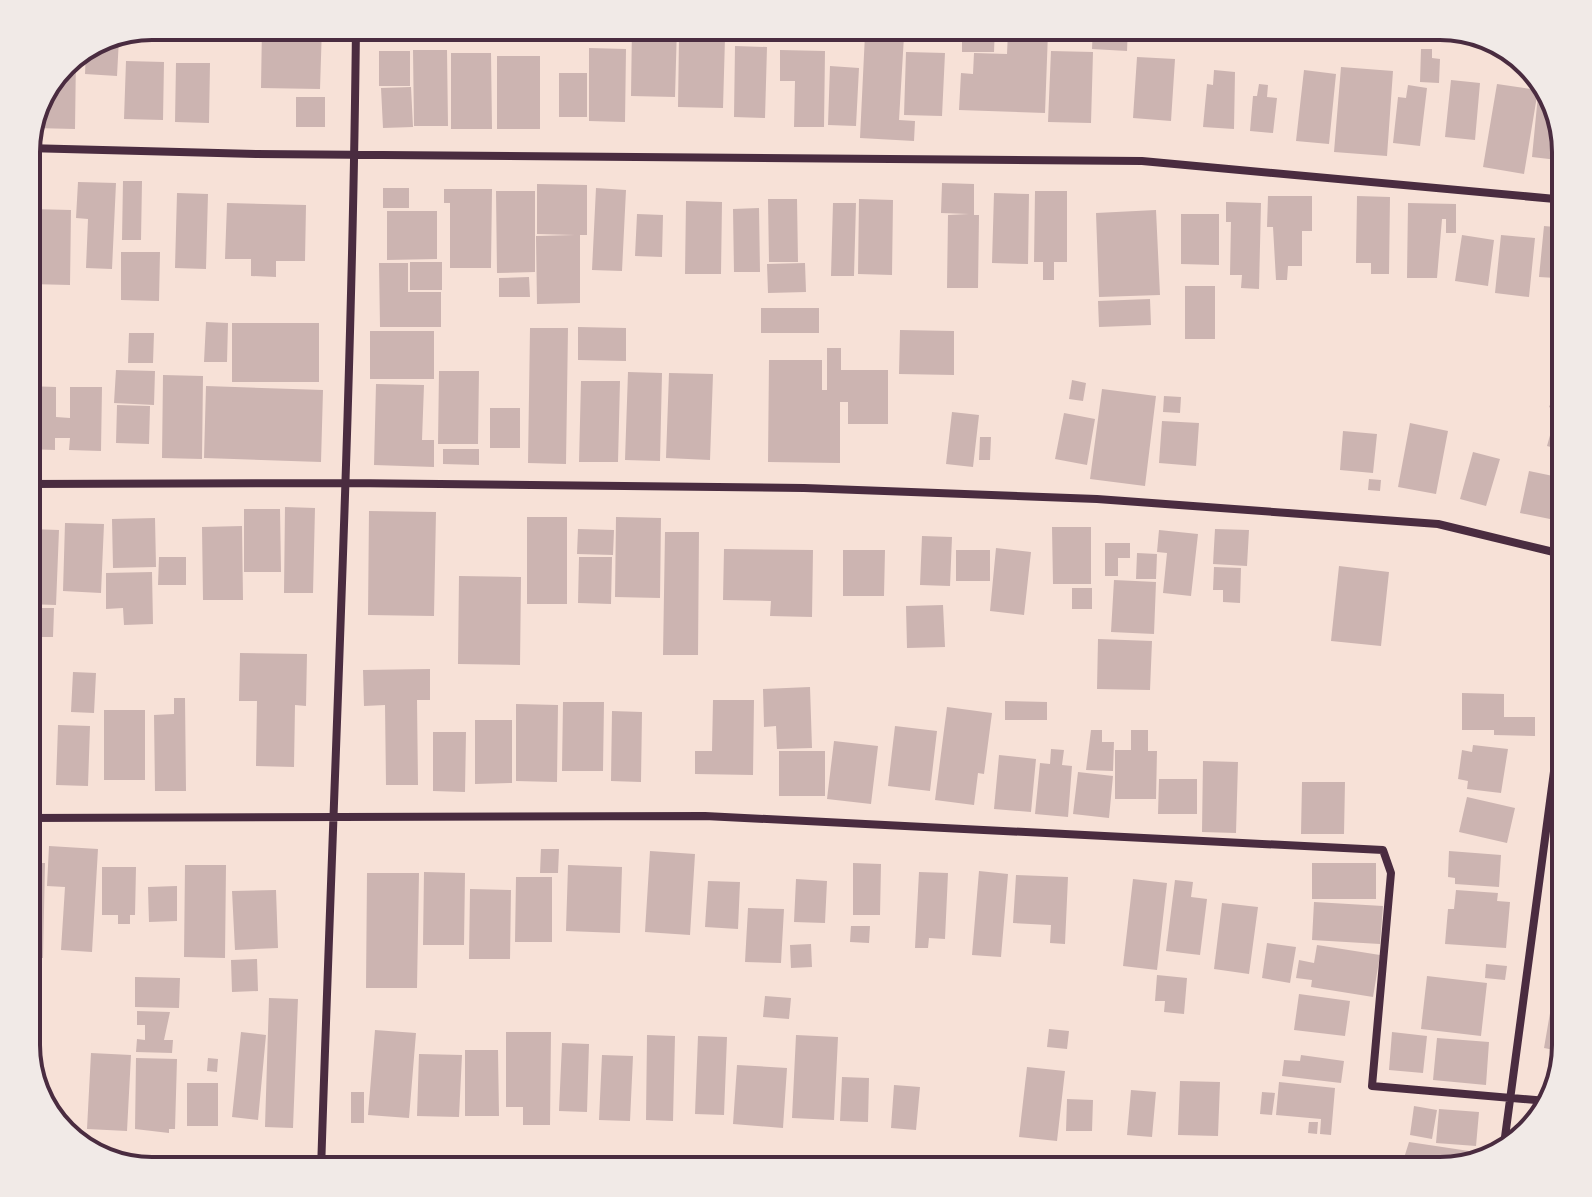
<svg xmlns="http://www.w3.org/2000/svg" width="1592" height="1197" font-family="'Open Sans',sans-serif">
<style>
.building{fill:#ccb4b1}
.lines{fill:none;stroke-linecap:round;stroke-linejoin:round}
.minor{stroke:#4a2c40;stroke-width:8}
.rim{fill:none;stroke:#4a2c40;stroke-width:4}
</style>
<rect width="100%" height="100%" fill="#f7e1d7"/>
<path class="building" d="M262 26H322L320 89 261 88Z
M632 26H677L675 97 631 96Z
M962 26H995L994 52H962Z
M1093 26H1128L1127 51 1092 49Z
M1312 26H1345V31L1312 30Z
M1008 31 1048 32 1045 113 959 110 961 73 973 74 974 53 1007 54Z
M865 34 904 36 899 120 915 121 914 141 860 138Z
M679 37 725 38 723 108 678 107Z
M119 38 117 76 85 74 86 51Z
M735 46 767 47 765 118 734 117Z
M589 48 626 49 625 122 589 121Z
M1421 49H1432V58L1440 59 1439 83 1420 82Z
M413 50H447L448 126H414Z
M780 50 825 51 824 127H794L795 81H780Z
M379 51H410V86H379Z
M1051 51 1093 52 1091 123 1048 122Z
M906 52 945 53 942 116 904 115Z
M451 53H491L492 129H451Z
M76 55 75 129 34 128 68 58Z
M497 56H540V129H497Z
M1137 57 1175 59 1171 121 1133 118Z
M126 61 164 62 163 120 124 119Z
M176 63H210L209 123 175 122Z
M830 66 859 68 856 126 828 125Z
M1341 67 1393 71 1387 156 1334 152Z
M1214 70 1235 72 1234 129 1203 127 1207 84 1213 85Z
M1304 70 1336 74 1329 144 1296 141Z
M559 73H587V117H559Z
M1451 80 1480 83 1475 140 1445 137Z
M1259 84 1268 85 1267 97 1277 98 1273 133 1250 131 1253 96H1257Z
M1497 84 1538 90 1524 174 1483 167Z
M1408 85 1427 88 1420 146 1393 143 1398 97 1406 98Z
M411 87 413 127 383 128 381 88Z
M1538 95 1553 97 1566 161 1532 157Z
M296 97H325V127H296Z
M123 181H142L141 240H122Z
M78 182 116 183 112 269 86 268 88 219 76 218Z
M942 183 974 184V215H979L978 288H947L948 215 969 214 941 213Z
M537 184 587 185V235H580V303L537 304 536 236 575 235 537 234Z
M383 188H409V208H383Z
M596 188 626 190 622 271 592 270Z
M444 189H492L491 268H450V203H444Z
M496 191H535V272L497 273Z
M1035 191H1067V262H1054V280H1043V262H1034Z
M177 193 208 194 206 269 175 268Z
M994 193 1029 194 1028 264 992 263Z
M1268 196H1312V231H1302V266H1288L1287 280H1276L1273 227H1267Z
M1357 196 1390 197 1389 274H1371V263H1356Z
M768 199H797L798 262H769Z
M859 199 893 200 892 275 858 274Z
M686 201 722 202 721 274H685Z
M1226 202 1261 203 1259 289 1241 288 1242 275H1230L1231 222H1226Z
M227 203 306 205 305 261H276V277L251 276V259H225Z
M833 203H856L854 276H831Z
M1408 203 1456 204V233H1446V219H1442L1437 278H1407Z
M759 208 760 272H734L733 209Z
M31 209 71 210 70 285 30 284Z
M1156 210 1160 295 1099 297 1096 213Z
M387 211H437V259L387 260Z
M637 214 663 215 662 257 635 256Z
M1181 214H1219V265L1181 264Z
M1544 226 1566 228V294L1555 293 1556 278 1539 277Z
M1462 235 1494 240 1488 286 1455 281Z
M1501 235 1535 238 1529 297 1495 293Z
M121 252H160L159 301 121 300Z
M410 262H442V290H410Z
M379 263H408V292H441V327H380Z
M805 263 806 292 768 293 767 264Z
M529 277 530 297H499V278Z
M1185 286H1215V339H1185Z
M1150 299 1151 325 1099 327 1098 301Z
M761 308H819V333H761Z
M206 322 228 323 227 362H204Z
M232 323H319V382H232Z
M578 327 626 328V361L578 360Z
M530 328H568L566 464 528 463Z
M900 330 954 331V375L899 374Z
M370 331H434V379H370Z
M129 333H154L153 363H128Z
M827 348H841V370H888V424H848V402H840V463L768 462 769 360H822V390H827Z
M1566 369V415L1549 407Z
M116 370 155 371 154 405 114 403Z
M439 371H479L478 444H438Z
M628 372 662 373 660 461 625 460Z
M669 373 713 374 710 460 666 458Z
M163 375 203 376 202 459 162 458Z
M1072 380 1086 383 1083 401 1069 399Z
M581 381H620L618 462H579Z
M376 384 424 385 422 440H434V467L374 465Z
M26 386 56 387V417L70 418V387H102L101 451 69 450 70 438H55V450L26 449Z
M206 386 323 390 321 462 204 458Z
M1102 389 1156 396 1145 486 1090 479Z
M1164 396 1181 397 1180 413 1163 412Z
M117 405 150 406 149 444 116 443Z
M490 408H520V448H490Z
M952 412 979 415 973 467 946 464Z
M1064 413 1095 419 1087 465 1055 459Z
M1162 421 1199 423 1196 466 1159 463Z
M1554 421 1566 424V451L1547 446Z
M1410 423 1448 431 1436 494 1398 487Z
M1343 431 1377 434 1373 473 1340 470Z
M980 437H991L990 460H979Z
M443 449H479V465L443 464Z
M1473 452 1500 459 1486 506 1460 499Z
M1529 471 1558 477 1550 519 1520 513Z
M1369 479 1381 480 1380 491 1368 490Z
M285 507 315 508 313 593H284Z
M244 509H280L281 572H244Z
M369 511 436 512 434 616 368 615Z
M527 517H567V604H527Z
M616 517 661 518 660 598 615 597Z
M155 518 156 567 113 568 112 519Z
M65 523 104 524 101 593 63 591Z
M242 526 243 600H203L202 527Z
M1052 527H1091V584H1053Z
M30 529 59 530 56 605 26 604Z
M578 529 614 530 613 555 577 554Z
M1215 529 1249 530 1247 566 1213 564Z
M1159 530 1198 534 1191 596 1163 593 1167 553 1157 552Z
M665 532H699L698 655H663Z
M922 536 952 537 950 586 920 585Z
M1105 543H1130V558H1118V576H1105Z
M996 548 1031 552 1024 615 990 611Z
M724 549 813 550 812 617 770 616 771 601 723 600Z
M843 550H885L884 596H843Z
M956 550H990V581H956Z
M1137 553 1157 554 1156 579H1136Z
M159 557H186V585H158Z
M579 557H612L611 604 578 603Z
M1339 566 1389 572 1381 646 1331 641Z
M1214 567 1241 568 1240 603 1223 602V590H1213Z
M152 572 153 624 124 625 123 608 106 609V573Z
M459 576 521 577 520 665 458 664Z
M1114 580 1156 582 1154 634 1111 632Z
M1072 588H1092V609H1072Z
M943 605 945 647 907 648 906 606Z
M33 608H54L53 637H33Z
M1098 639 1152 641 1150 690 1097 689Z
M240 653 307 654 306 706 295 705 294 767 256 766 257 701H239Z
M430 669V700H417L418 785H386L385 705 364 706 363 670Z
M73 672 96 673 94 713 71 712Z
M810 687 812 748 777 749 776 726 764 727 763 689Z
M1462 693 1504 694V717H1535V736L1494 735V730H1462Z
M174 698H185L186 791H155L154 715 174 714Z
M713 700H754L753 775 695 774V751H712Z
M1005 701 1047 702V720H1005Z
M563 702H604L603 771H562Z
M516 704 558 705 557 782 516 781Z
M947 707 992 713 984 774 978 773 974 805 935 800Z
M104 710H145V780H104Z
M612 711 642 712 641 782 611 781Z
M475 720H512V783L475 784Z
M58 725 90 726 88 786 56 785Z
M895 726 937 731 930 791 888 786Z
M1091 730H1102V742H1114L1113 771 1086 770Z
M1131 730H1148V751H1157L1156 799H1115V750H1131Z
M433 732H466L465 792 433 791Z
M834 741 878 746 871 804 827 799Z
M1473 745 1508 749 1501 793 1467 789 1468 781 1458 779 1462 750 1472 752Z
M1051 749 1064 750 1062 765 1072 766 1068 817 1035 814 1040 763 1050 764Z
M779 751H825V796H779Z
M999 755 1036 759 1031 812 994 809Z
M1203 761 1238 762 1236 833 1202 832Z
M1078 772 1113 776 1109 818 1073 814Z
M1562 776H1566V896H1556Z
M1159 779H1197V814H1158Z
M1302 782H1345L1344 834H1301Z
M1467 797 1515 808 1507 843 1459 832Z
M49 846 98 849 92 952 61 950 65 887 47 886Z
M541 849H559L558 873H540Z
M650 851 695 854 690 935 645 932Z
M1449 851 1501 855 1499 887 1455 884V878L1448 877Z
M26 863H45L43 958H26Z
M853 863 881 864 880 915H853Z
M1312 863H1376V899H1312Z
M185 865H226L225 958 184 957Z
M568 865 622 867 620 933 566 931Z
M102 867H136L135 915H130V924H118V915H102Z
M979 871 1008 874 1001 957 972 955Z
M424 872 465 873 464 945H423Z
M919 872 948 873 945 939 929 938 928 948H915Z
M367 873H419L417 988H366Z
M1016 875 1068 877 1065 944 1050 943 1051 925 1013 923Z
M516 877H552V942H515Z
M796 879 827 881 825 923 794 922Z
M1133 879 1167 883 1157 970 1123 966Z
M1175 880 1193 882 1191 897 1207 899 1200 955 1166 951Z
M708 881 740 882 738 929 705 927Z
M177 886V921L149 922 148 887Z
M470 889 511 890 510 959H469Z
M276 890 278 948 235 950 232 891Z
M1456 890 1498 893 1497 901 1510 902 1506 948 1445 944 1448 909H1454Z
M1314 902 1383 906 1380 944 1312 940Z
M1222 903 1258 907 1249 974 1214 969Z
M748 908 784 909 781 963 745 962Z
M851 926H870L869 943 850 942Z
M1267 943 1296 947 1290 983 1262 978Z
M811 944 812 967 791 968 790 945Z
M1317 945 1380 955 1373 997 1311 987 1312 980 1296 978 1299 960 1314 963Z
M257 959 258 991 232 992 231 960Z
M1486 964 1507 966 1505 980 1485 978Z
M1157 975 1187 978 1184 1014 1164 1012 1165 1001H1155Z
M1427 976 1487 983 1481 1036 1421 1029Z
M135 977 180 978 179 1008 135 1007Z
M1555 984 1566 986 1564 1052 1544 1048Z
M1299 994 1350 1001 1345 1036 1294 1030Z
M765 996 791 998 789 1019 763 1017Z
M269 998 298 999 293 1128 265 1127Z
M137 1011 170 1012 164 1040H173L172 1053 136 1052 137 1039 145 1040V1025H137Z
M1049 1029 1069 1031 1067 1049 1047 1047Z
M375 1030 416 1033 409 1118 368 1115Z
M241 1032 266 1035 258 1120 232 1117Z
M506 1032H551L550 1125H523V1107H506Z
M1392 1032 1427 1036 1423 1073 1389 1070Z
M647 1035 675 1036 673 1121 646 1120Z
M796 1035 838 1037 834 1120 792 1118Z
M698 1036 727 1037 724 1115 695 1114Z
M1437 1038 1489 1042 1486 1085 1433 1080Z
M562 1043 589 1044 587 1112 559 1111Z
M465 1050H498L499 1116H465Z
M91 1053 131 1055 127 1131 87 1129Z
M419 1054 462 1055 459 1117 417 1116Z
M602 1055 633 1056 630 1121 599 1120Z
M1301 1055 1344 1061 1341 1083 1282 1076 1284 1060 1300 1061Z
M136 1058 177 1059 175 1129H169V1133L135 1129Z
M208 1058 218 1059 217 1072 207 1071Z
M737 1065 787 1068 783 1128 733 1124Z
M1027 1067 1065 1071 1057 1141 1019 1137Z
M842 1077 869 1078 868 1122 840 1121Z
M1180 1081 1220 1082 1218 1136 1178 1135Z
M1279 1082 1335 1088 1331 1135 1320 1134 1321 1119 1276 1115Z
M187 1083H218V1126H187Z
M894 1085 920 1087 916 1130 891 1128Z
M1131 1090 1156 1092 1152 1137 1127 1135Z
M351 1092H364V1123H351Z
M1262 1092 1275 1093 1272 1115 1260 1114Z
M1067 1099 1093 1100 1092 1131H1066Z
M1540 1101 1546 1103 1536 1125Z
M1414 1106 1437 1110 1432 1139 1410 1135Z
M1439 1109 1479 1112 1476 1146 1436 1143Z
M1309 1122H1318L1317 1134 1308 1133Z
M1409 1142 1469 1151 1467 1165 1440 1171H1400Z
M1300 1155 1334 1156V1171H1299Z"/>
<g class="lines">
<path class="minor" d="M26 148 256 154 1142 161 1566 200
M26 484 347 483 804 488 1097 499 1438 524 1566 555
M26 818 705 816 1383 850 1391 873 1372 1086 1547 1101
M1503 1152 1566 682
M130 1164 322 1160 1056 1169
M321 1171C333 789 352 408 356 26"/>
</g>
<path d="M0 0H1592V1197H0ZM152 40H1440A112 112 0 0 1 1552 152V1045A112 112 0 0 1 1440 1157H152A112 112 0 0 1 40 1045V152A112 112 0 0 1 152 40Z" fill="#f1eae7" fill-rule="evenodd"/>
<path class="rim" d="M152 40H1440A112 112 0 0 1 1552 152V1045A112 112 0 0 1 1440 1157H152A112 112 0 0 1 40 1045V152A112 112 0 0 1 152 40Z"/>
</svg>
